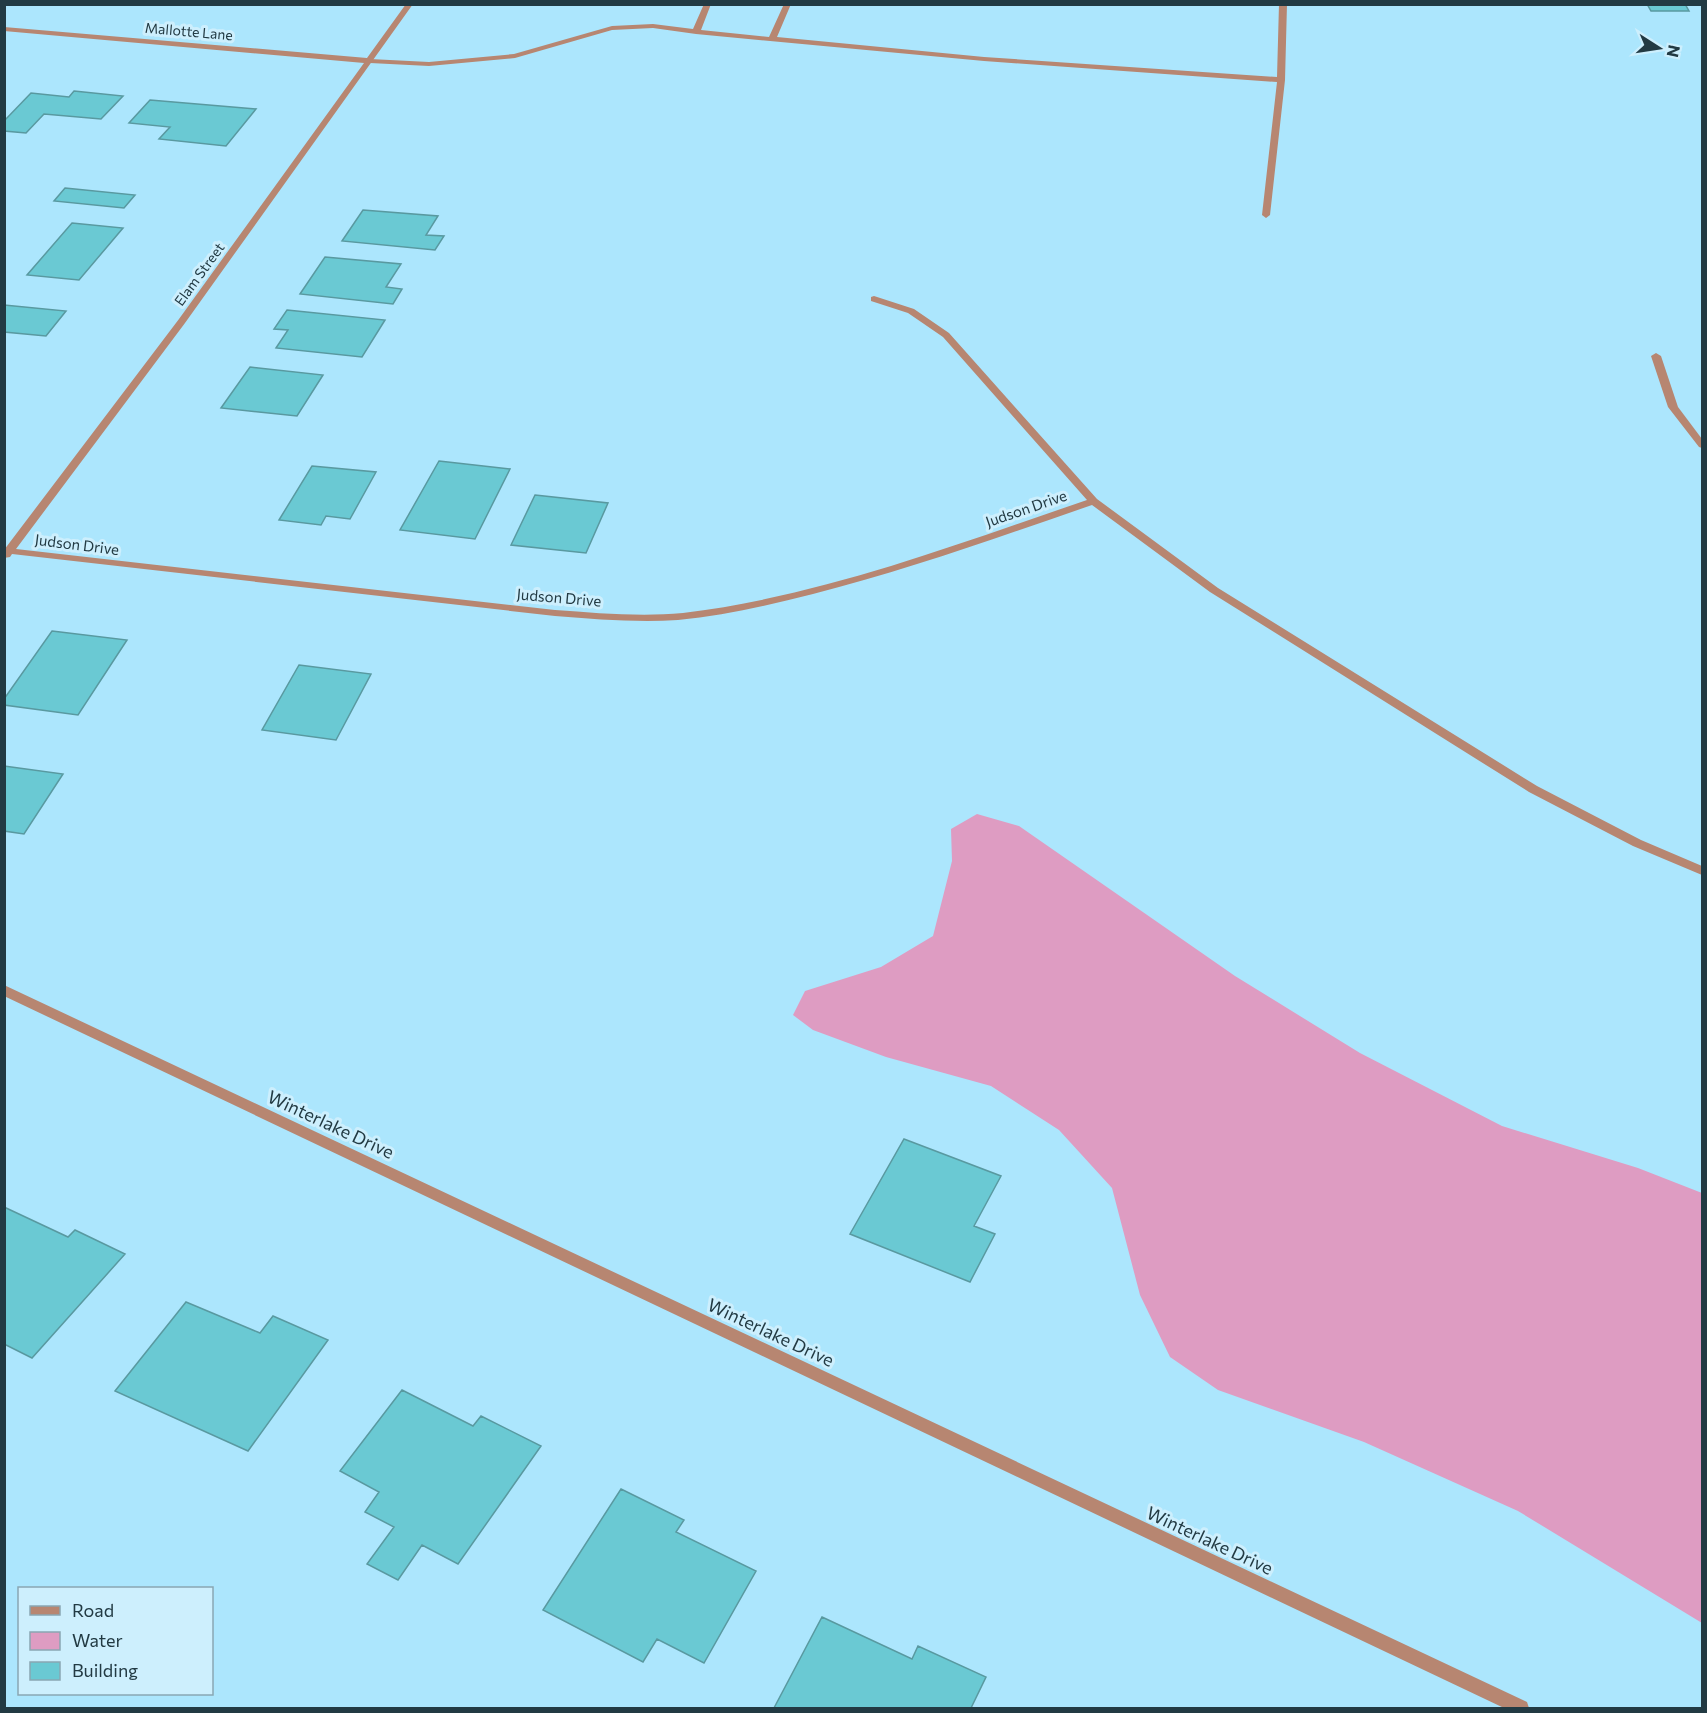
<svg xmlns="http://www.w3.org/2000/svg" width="1707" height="1713" font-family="Commissioner,sans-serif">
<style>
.water{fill:#de9cc2}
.building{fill:#6ac9d3;stroke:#5999a0;stroke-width:1.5}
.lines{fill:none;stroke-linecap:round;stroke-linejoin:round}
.lane{fill:#b78671;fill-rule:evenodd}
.street{fill:#b78671;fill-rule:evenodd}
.labels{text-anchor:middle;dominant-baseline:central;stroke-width:6;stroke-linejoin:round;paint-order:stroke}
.far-street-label{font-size:14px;fill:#223a43;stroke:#cdeffd}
.street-label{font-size:15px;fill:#223a43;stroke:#cdeffd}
.near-street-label{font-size:18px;fill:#223a43;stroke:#cdeffd}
</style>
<rect width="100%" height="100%" fill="#ace6fd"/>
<path class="water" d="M977 814 1019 826 1235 976 1360 1053 1502 1126 1638 1168 1702 1193V1623L1518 1511 1364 1442 1218 1390 1170 1357 1140 1295 1112 1188 1059 1130 991 1086 886 1057 813 1030 793 1015 805 991 881 967 933 936 952 861 951 829Z"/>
<path class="building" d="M1647 4H1685L1689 11H1651Z
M74 91 123 96 101 119 44 114 26 133 4 131V121L31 93 69 97Z
M150 100 256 109 226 146 159 139 170 127 129 123Z
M65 188 135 195 124 208 54 201Z
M363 210 438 216 426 235 444 236 435 250 342 241Z
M72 223 123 228 79 280 27 275Z
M325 257 401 264 386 287 402 289 393 304 300 294Z
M4 305 66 311 46 336 4 332Z
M287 310 385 320 362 357 276 348 288 330 274 329Z
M250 367 323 375 297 416 221 408Z
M439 461 510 469 475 539 400 530Z
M312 466 376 472 350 519 326 516 321 525 279 520Z
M535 495 608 503 586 553 511 545Z
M52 631 127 640 78 715 4 705V699Z
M299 665 371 674 336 740 262 730Z
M4 766 63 774 24 834 4 831Z
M904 1139 1001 1176 974 1226 995 1234 970 1282 850 1234Z
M4 1207 68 1237 75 1230 125 1254 32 1358 4 1344Z
M186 1302 260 1333 273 1316 328 1340 248 1451 115 1391Z
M402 1390 473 1426 481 1416 541 1446 458 1564 422 1545 398 1580 367 1564 394 1527 365 1512 379 1492 340 1471Z
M621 1489 684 1520 676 1532 756 1571 704 1663 657 1639 643 1662 543 1610Z
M822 1617 912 1659 918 1646 986 1677 971 1708H774Z"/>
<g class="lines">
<path class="lane" d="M704 4H711L701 30 769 37 784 4H791L777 37 984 57 1277 77 1279 4H1287L1285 80 1270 215 1266 218 1262 215 1277 82 984 61 696 34 653 28 612 30 515 58 429 66 370 63 366 61 370 59 429 62 514 54 612 26 653 24 693 29Z"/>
<path class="street" d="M406 4H413L185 323 16 549 555 610C597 613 640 617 683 613 822 596 955 545 1087 500L943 337 908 313 871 301V297L874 296 914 309 949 333 1097 499 1218 588 1537 786 1641 840 1702 866V875L1633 846 1529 792 1210 592 1092 505C999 537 908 570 813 594 769 605 724 616 678 620 637 623 596 619 555 616L12 554 10 557 4 558V550L179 319 364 63 4 31V27L367 58Z
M1656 353 1661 356 1678 407 1702 439V448L1699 447 1668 407 1651 356Z
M4 985 1527 1702 1529 1708H1504L4 996Z"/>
</g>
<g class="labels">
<g class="far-street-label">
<text transform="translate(189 31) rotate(5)">Mallotte Lane</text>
<text transform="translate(199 274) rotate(-54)">Elam Street</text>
</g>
<g class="street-label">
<text transform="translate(1026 508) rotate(-19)">Judson Drive</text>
<text transform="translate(77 544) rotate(7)">Judson Drive</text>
<text transform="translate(559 597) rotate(5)">Judson Drive</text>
</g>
<g class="near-street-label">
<text transform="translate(331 1124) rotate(25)">Winterlake Drive</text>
<text transform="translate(771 1332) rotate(25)">Winterlake Drive</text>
<text transform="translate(1210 1540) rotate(25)">Winterlake Drive</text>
</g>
</g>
<rect width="1707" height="1713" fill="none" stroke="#223a43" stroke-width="12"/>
<rect x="18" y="1587" width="195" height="108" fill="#cdeffd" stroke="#89a7b3" stroke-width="1.5"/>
<rect x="30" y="1606" width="30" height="9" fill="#b78671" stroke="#89a7b3" stroke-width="1.5"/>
<text x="72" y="1617" font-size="18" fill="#223a43">Road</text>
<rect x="30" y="1632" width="30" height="18" fill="#de9cc2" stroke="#89a7b3" stroke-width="1.5"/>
<text x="72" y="1647" font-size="18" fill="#223a43">Water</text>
<rect x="30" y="1662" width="30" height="18" fill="#6ac9d3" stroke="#89a7b3" stroke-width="1.5"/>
<text x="72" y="1677" font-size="18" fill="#223a43">Building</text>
<g transform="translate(1659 48) rotate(102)" stroke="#cdeffd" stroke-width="4.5" paint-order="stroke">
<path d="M0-4.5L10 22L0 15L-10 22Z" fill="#223a43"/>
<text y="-9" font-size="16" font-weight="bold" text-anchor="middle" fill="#223a43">N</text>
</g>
</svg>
